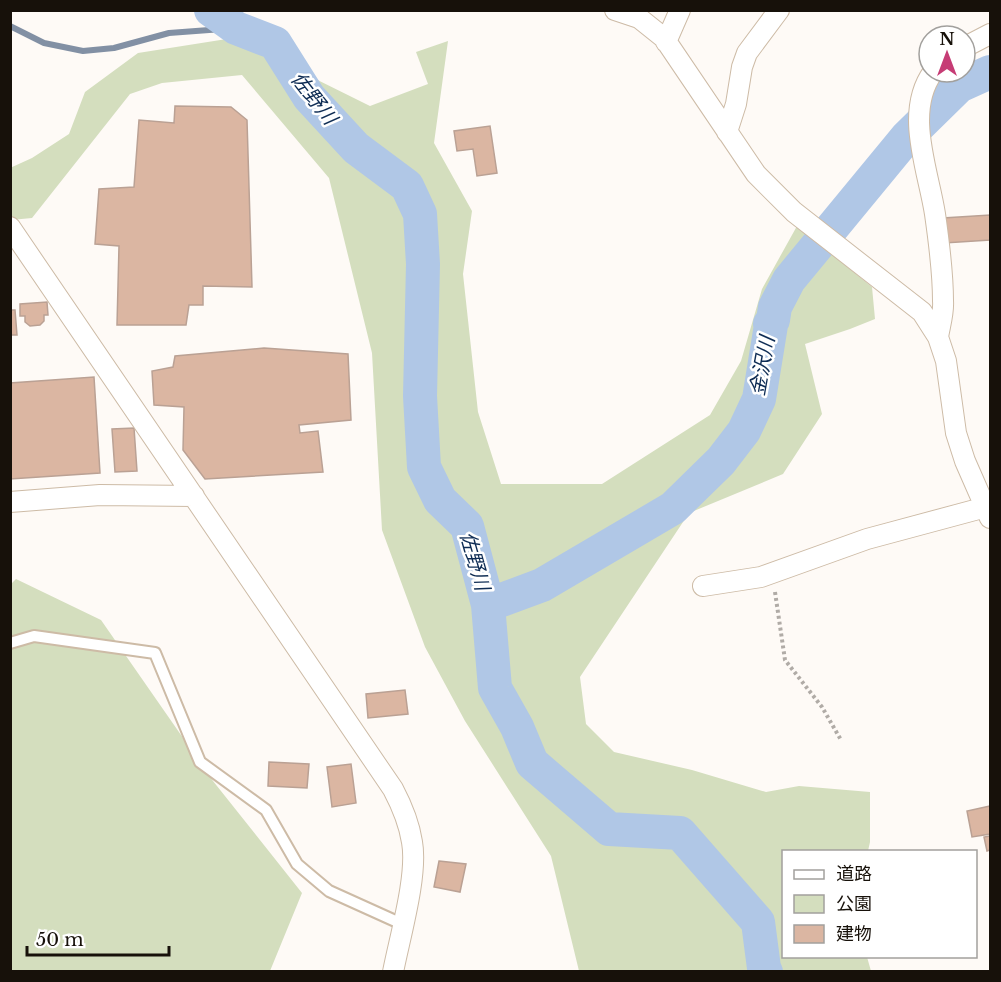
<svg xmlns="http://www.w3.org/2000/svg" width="1001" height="982" font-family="'Libre Baskerville','Noto Sans JP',serif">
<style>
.green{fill:#d4debe}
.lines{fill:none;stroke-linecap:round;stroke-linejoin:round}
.stream{stroke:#8290a4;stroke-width:6}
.river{stroke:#b0c7e6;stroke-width:34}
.building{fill:#dbb6a2;stroke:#baa194;stroke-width:1.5}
.service-casing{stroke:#cdbba6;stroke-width:14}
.minor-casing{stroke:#cdbba6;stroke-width:22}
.path{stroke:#b0aba6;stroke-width:4;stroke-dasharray:3 3;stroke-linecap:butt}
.service{stroke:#fff;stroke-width:10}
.minor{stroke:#fff;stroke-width:20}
.labels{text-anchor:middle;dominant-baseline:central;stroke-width:5;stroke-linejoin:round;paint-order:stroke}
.water-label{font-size:20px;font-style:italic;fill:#0e2c54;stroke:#fff}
</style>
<rect width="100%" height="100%" fill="#fefaf6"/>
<path class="green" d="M233 38 370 106 428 84 416 52 448 41 434 143 472 211 463 274 478 412 501 484H602L710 415 741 361 762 289 797 226 872 287 875 319 850 329 805 344 822 414 783 474 689 513 580 677 586 724 614 752 692 770 766 792 799 786 870 792V842L868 851 784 852V956L867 957 871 971H579L551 856 465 721 425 647 382 530 372 353 329 178 242 75 162 83 130 94 32 218 11 220 10 168 32 158 69 134 85 92 138 53Z
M16 579 101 620 213 781 302 893 270 971H11L10 585Z"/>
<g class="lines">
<path class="stream" d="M10 26 44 43 83 51 114 48 169 33 236 28"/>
<path class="river" d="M211 10 236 28 275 43 309 97 356 148 407 186 420 214 423 264 420 396 424 467 440 500 467 526 488 605 495 688 517 727 532 763 609 829 680 833 758 922 764 968 766 972
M488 605 542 585 673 508 721 461 744 431 759 399 771 325 770 324 773 320 775 307 789 280 906 138 959 86 990 72"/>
</g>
<path class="building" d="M175 106 231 107 247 120 252 287 203 286V305H189L186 325H117L119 246 95 244 99 189 134 187 139 120 174 123Z
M490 126 497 173 477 176 473 149 457 151 454 131Z
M990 215V240L944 243 943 218Z
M47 302 48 315H44V321L40 325 30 326 25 322V316H20V304Z
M10 310H15L17 335H10Z
M264 348 348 354 351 420 299 425 300 433 318 431 323 472 205 479 183 450 184 407 154 405 152 371 173 367 175 356Z
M94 377 100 473 10 479V383Z
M134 428 137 471 115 472 112 429Z
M405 690 408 714 368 718 366 694Z
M269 762 309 764 307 788 268 786Z
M351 764 356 803 332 807 327 767Z
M990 806V834L972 837 967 811Z
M990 836V850L987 851 984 837Z
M439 861 466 864 460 892 434 887Z"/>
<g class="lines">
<g class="service-casing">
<path id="service" d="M10 643 34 636 155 653 200 762 266 810 297 864 329 891 402 924"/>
</g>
<g class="minor-casing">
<path id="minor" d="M615 10 639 18 664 38 756 174 794 212 922 312 938 337 946 361 956 433 965 461 990 518
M666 42 680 10
M965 47 990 34
M933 72C904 112 928 169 935 214 939 242 943 272 943 301 944 312 940 325 938 337
M727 132 736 104 742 67 747 53 779 10
M10 227 393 789C402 806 409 822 412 842 418 875 400 936 393 972
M10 502 100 495 194 496
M703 586 761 577 867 539 986 507"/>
</g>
<path class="path" d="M775 592 785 660 822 707 841 740"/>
<use href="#service" class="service"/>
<use href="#minor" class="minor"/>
</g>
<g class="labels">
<g class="water-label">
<text transform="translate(314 98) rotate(52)">佐野川</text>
<text transform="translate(762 366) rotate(-80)">金沢川</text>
<text transform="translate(475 561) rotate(74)">佐野川</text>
</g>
</g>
<rect width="1001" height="982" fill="none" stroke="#17110a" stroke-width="24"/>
<rect x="782" y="850" width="195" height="108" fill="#ffffff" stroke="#a2a09d" stroke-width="1.5"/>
<rect x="794" y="870" width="30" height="9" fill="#ffffff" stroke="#a2a09d" stroke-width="1.5"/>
<text x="836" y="880" font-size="18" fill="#17110a">道路</text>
<rect x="794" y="895" width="30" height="18" fill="#d4debe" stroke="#a2a09d" stroke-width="1.5"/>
<text x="836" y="910" font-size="18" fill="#17110a">公園</text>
<rect x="794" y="925" width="30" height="18" fill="#dbb6a2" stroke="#a2a09d" stroke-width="1.5"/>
<text x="836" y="940" font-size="18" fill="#17110a">建物</text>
<g transform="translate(947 54)"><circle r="28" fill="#ffffff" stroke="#a2a09d" stroke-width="1.5"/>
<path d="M0-4.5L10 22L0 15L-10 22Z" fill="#c63c75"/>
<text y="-9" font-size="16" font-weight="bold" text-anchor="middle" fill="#17110a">N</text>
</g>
<path d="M27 946v9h142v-9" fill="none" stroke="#17110a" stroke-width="3"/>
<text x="36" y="946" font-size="18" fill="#17110a" stroke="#ffffff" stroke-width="4.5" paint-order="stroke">50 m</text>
</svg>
